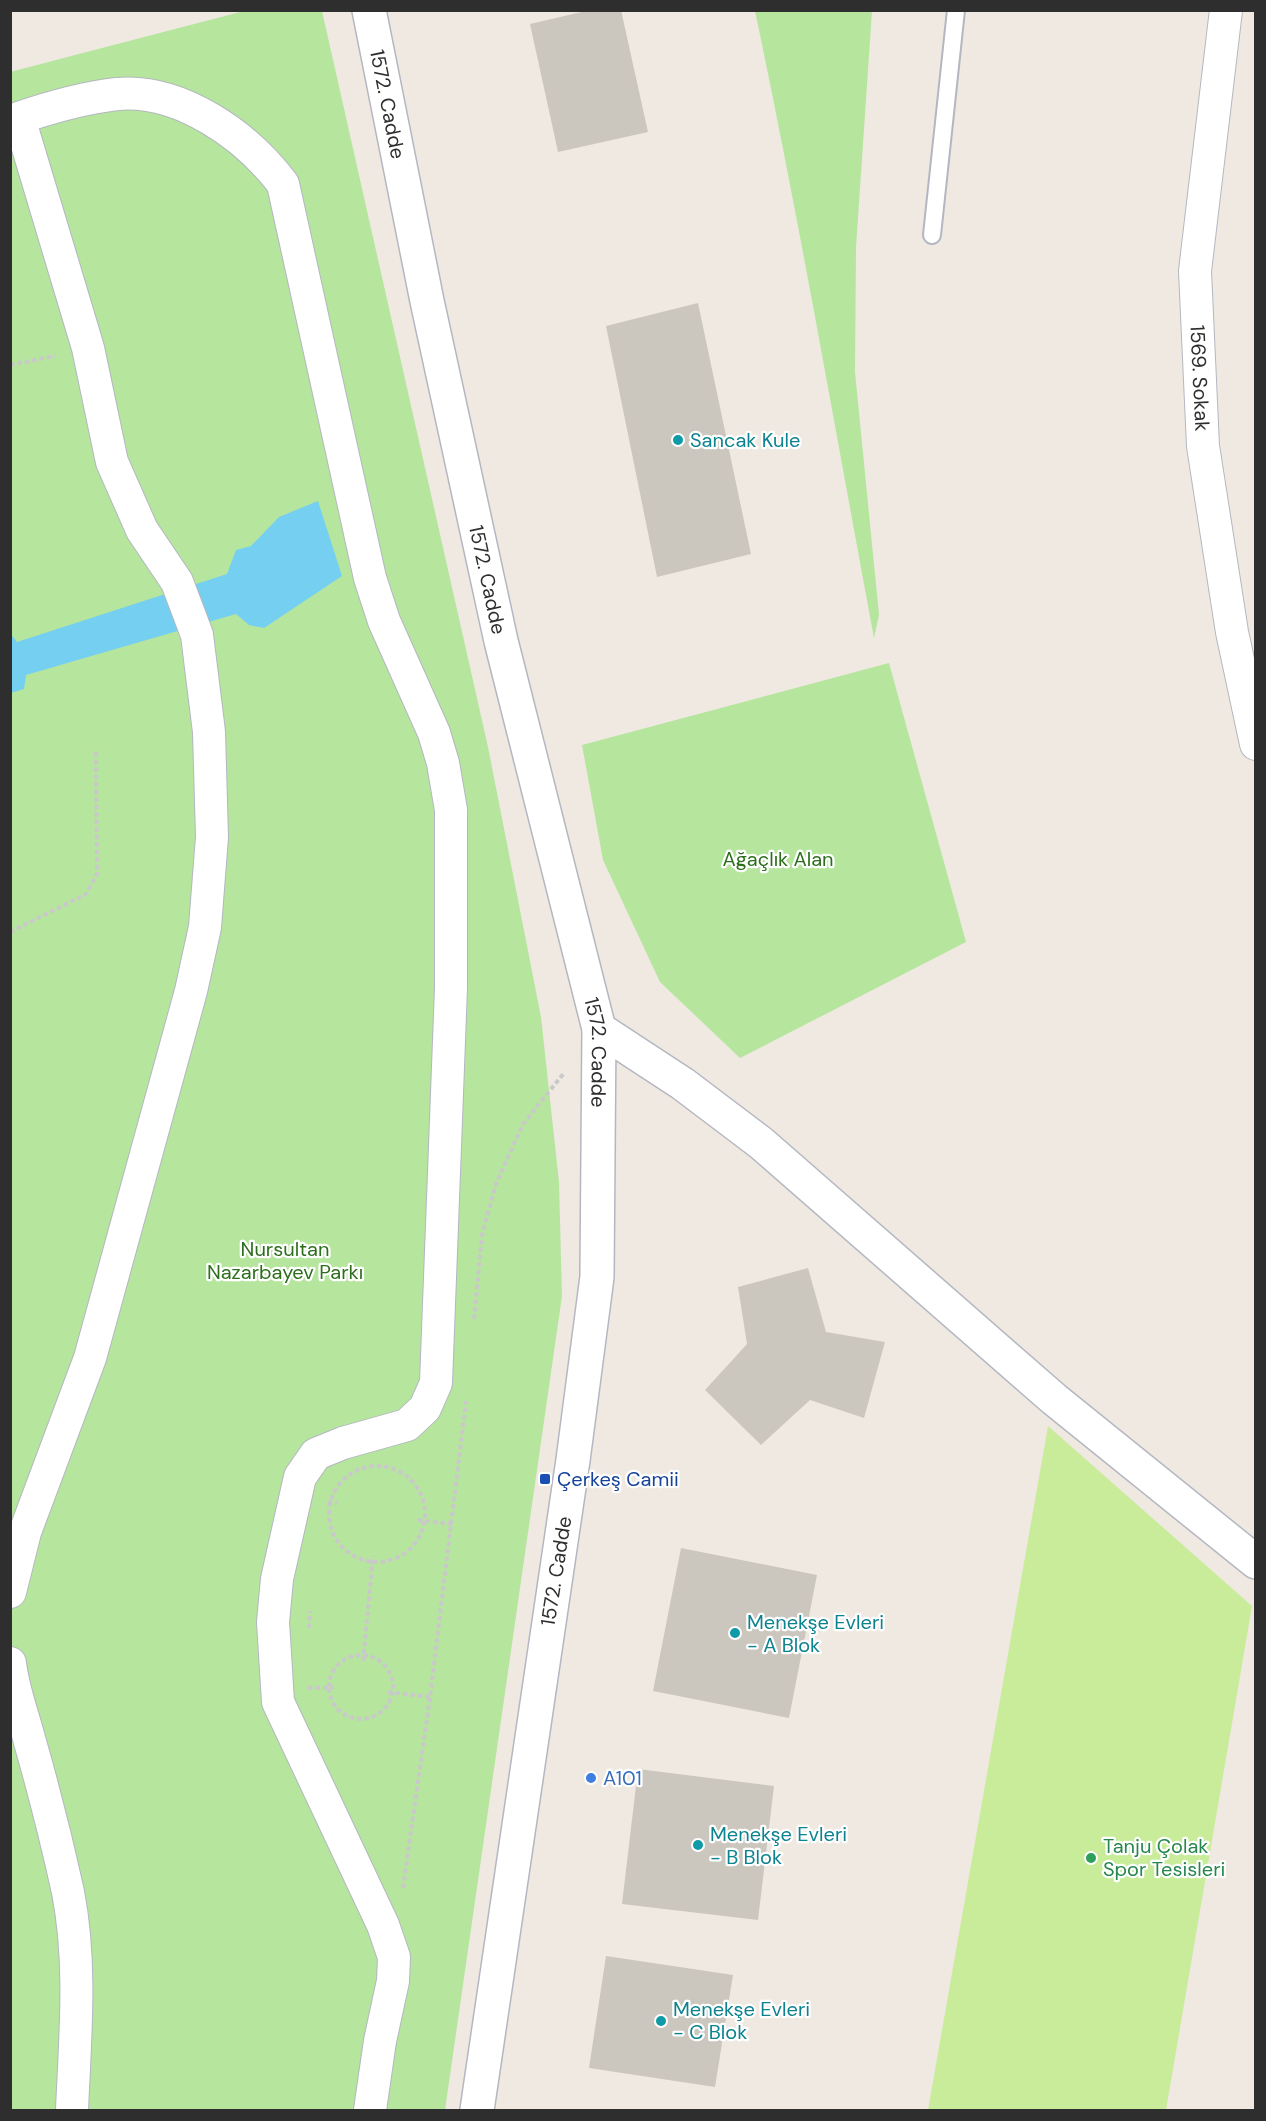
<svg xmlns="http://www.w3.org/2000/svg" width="1266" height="2121" font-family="'DM Sans',sans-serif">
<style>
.green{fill:#b6e59e}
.pitch{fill:#c9ec9a}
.water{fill:#75cff0}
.building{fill:#cbc7bf}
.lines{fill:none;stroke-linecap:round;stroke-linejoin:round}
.lane-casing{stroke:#b4b7c1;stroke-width:20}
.street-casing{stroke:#b4b7c1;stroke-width:34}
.secondary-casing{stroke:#b4b7c1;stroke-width:36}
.path{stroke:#c9c9c9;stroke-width:4;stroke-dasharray:4.5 3;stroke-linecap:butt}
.lane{stroke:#fff;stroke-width:16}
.street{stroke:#fff;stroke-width:32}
.secondary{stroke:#fff;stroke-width:33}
.culture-dot{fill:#0f9aa8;stroke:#fff;stroke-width:2}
.transit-dot{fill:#1a4fb4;stroke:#fff;stroke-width:2}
.shop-dot{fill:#3f7fe0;stroke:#fff;stroke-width:2}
.leisure-dot{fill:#2e9e5b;stroke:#fff;stroke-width:2}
.labels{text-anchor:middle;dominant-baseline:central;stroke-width:4.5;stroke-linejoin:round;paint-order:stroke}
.street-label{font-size:20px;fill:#2e2e2e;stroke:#fff}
.culture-label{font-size:20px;fill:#0d838f;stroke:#fff;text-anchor:start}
.park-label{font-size:20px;fill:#2c6e1b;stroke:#fff}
.transit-label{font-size:20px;fill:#164399;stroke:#fff;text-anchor:start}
.shop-label{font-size:20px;fill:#366cbe;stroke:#fff;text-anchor:start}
.leisure-label{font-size:20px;fill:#27864d;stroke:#fff;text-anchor:start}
</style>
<rect width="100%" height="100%" fill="#efe9e1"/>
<path class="green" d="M244 11H322L488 747 541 1017 559 1182 562 1296 445 2110H11L10 72Z
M755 11H872L856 247 855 372 879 615 874 638C835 429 799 219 755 11Z
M889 663 966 942 740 1058 660 982 603 860 582 745Z"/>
<path class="pitch" d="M1048 1426 1252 1606 1166 2110H928Z"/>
<path class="water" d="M318 501 342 576 264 628 249 625 236 614 26 675 24 689 11 693 10 633 17 642 227 574 236 550 251 546 279 517Z"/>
<path class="building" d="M590 10H621L648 132 558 152 530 24Z
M698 303 751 554 657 577 606 326Z
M808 1268 826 1332 885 1342 864 1418 810 1400 761 1445 705 1390 747 1344 738 1287Z
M681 1548 817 1575 789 1718 653 1691Z
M638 1769 774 1786 758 1920 622 1904Z
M606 1956 733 1975 715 2087 589 2068Z"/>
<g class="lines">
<g class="lane-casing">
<path id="lane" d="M932 235 956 10"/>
</g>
<g class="street-casing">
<g id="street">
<path id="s1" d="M1226 10 1195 271 1203 446 1232 632 1256 744"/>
<path d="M10 1592 25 1532 90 1358 191 991 205 927 212 837 209 732 197 635 177 582 142 530 112 462 88 348 19 118C51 107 83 98 117 94 180 88 247 136 283 184L370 578 384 621 434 733 443 763 451 810V988L436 1383 425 1408 407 1425 343 1443 316 1454 300 1477 277 1579 273 1622 278 1702 383 1925 394 1957 393 1981 380 2041 370 2110"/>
<path d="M10 1663C13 1690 23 1715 30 1742 44 1791 57 1842 68 1892 82 1964 75 2038 72 2110"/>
</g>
</g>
<g class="secondary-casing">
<g id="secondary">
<path id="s2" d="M369 10 427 301 501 641 599 1029 597 1277 573 1460 477 2110"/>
<path d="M599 1029 683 1084 761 1143 1054 1399 1256 1562"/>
</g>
</g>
<path class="path" d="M10 365 55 356
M10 932 86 894 97 874 96 749
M474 1319 482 1235 496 1184 523 1124 564 1073
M329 1514a48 48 0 1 1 96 0a48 48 0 1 1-96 0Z
M328 1502 337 1503
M418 1520 452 1524
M309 1628 310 1611
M329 1687a32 32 0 1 1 64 0a32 32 0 1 1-64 0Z
M363 1661 373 1556
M308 1688 334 1687
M388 1692 430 1697
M403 1888 430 1697 466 1401"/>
<use href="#lane" class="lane"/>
<use href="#street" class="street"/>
<use href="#secondary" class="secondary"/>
</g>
<g class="culture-dot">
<circle cx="678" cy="440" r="6"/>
<circle cx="735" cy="1633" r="6"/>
<circle cx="698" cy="1845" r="6"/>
<circle cx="661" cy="2021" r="6"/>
</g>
<rect class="transit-dot" x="539" y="1473" width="12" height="12" rx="3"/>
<circle class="shop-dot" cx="591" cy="1778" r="6"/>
<circle class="leisure-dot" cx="1091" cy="1858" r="6"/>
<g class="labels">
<g class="street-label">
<text stroke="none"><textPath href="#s2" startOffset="96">1572. Cadde</textPath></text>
<text stroke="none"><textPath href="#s1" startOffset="370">1569. Sokak</textPath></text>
<text stroke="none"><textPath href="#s2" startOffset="582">1572. Cadde</textPath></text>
<text stroke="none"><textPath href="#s2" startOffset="1068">1572. Cadde</textPath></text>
<text transform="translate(556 1571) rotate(-81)">1572. Cadde</text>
</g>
<g class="culture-label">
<text x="690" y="440">Sancak Kule</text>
<text x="747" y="1622">Menekşe Evleri<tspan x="747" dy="23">- A Blok</tspan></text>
<text x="710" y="1834">Menekşe Evleri<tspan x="710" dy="23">- B Blok</tspan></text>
<text x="673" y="2009">Menekşe Evleri<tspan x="673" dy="23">- C Blok</tspan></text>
</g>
<g class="park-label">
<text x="778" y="859">Ağaçlık Alan</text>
<text x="285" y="1249">Nursultan<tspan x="285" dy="23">Nazarbayev Parkı</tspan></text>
</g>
<g class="transit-label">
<text x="557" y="1479">Çerkeş Camii</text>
</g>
<g class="shop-label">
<text x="603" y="1778">A101</text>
</g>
<g class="leisure-label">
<text x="1103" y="1846">Tanju Çolak<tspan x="1103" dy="23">Spor Tesisleri</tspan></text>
</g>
</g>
<rect width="1266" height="2121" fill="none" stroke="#2e2e2e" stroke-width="24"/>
</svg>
